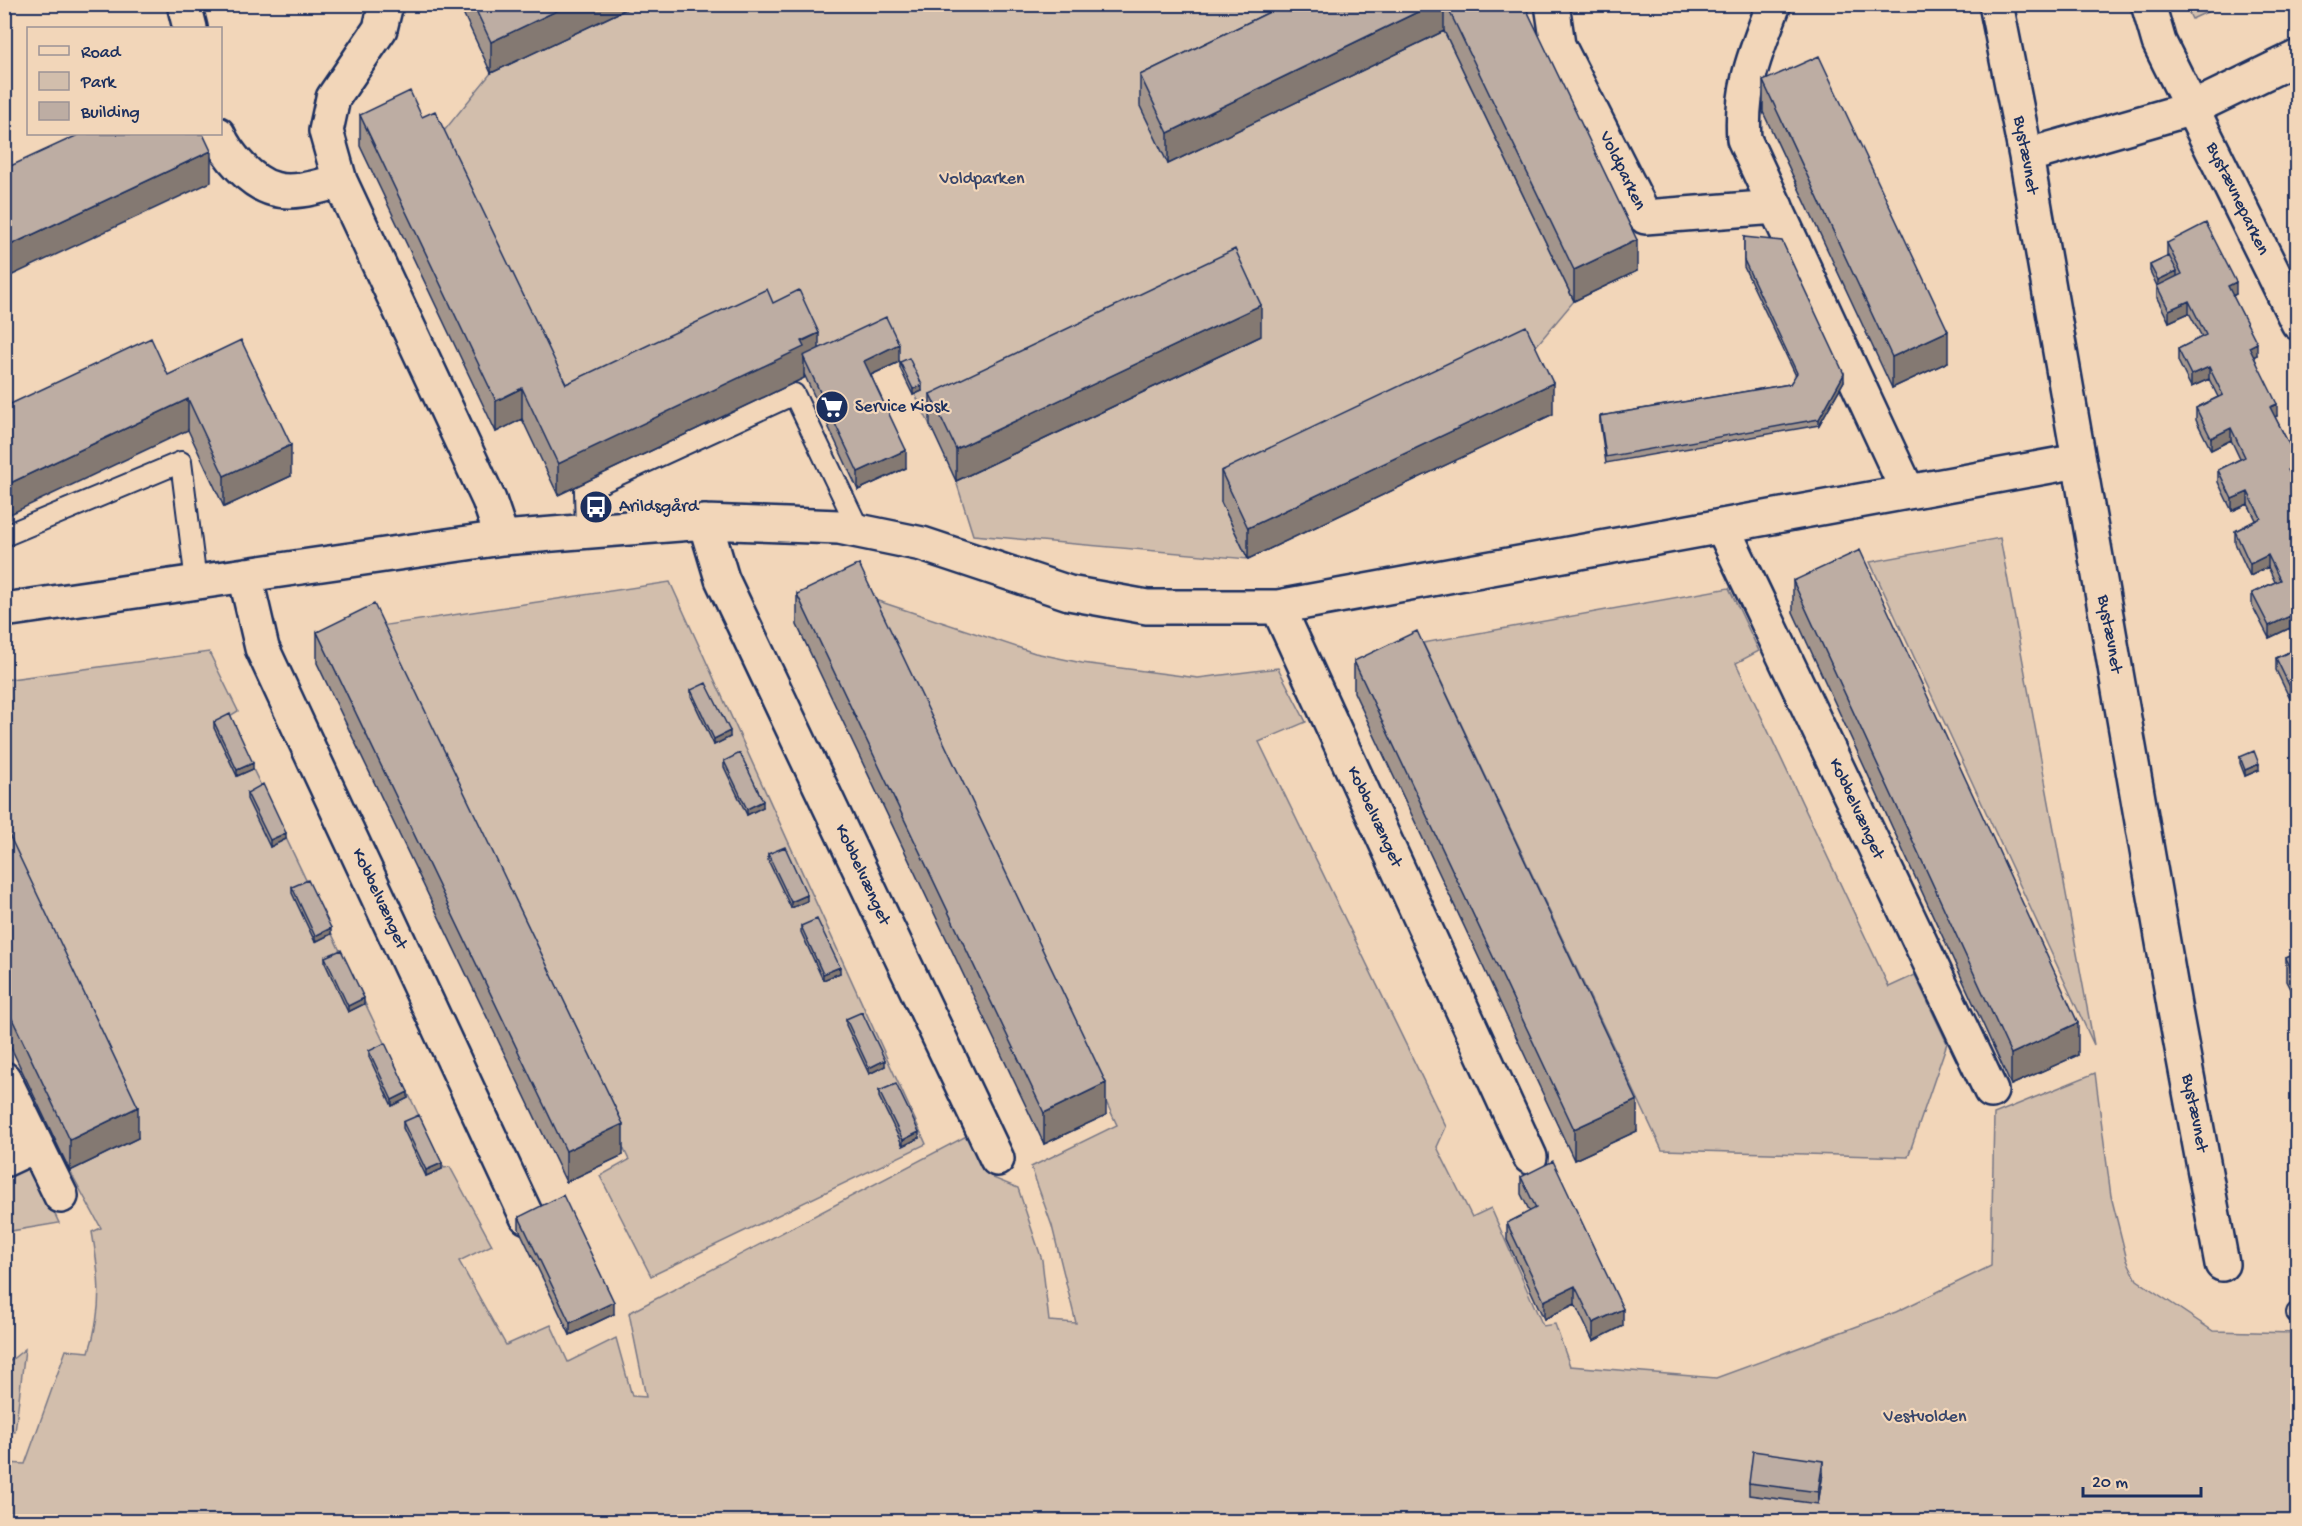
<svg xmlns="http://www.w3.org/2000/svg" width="2302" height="1526" font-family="'Gochi Hand',sans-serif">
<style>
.green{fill:#d2beac;stroke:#767685;stroke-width:1.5}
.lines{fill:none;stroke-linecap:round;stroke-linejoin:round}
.lane-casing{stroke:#1b2f5e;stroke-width:24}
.street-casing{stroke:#1b2f5e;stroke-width:38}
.lane{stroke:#f2d6b9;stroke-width:20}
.street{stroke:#f2d6b9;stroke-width:33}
.wall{fill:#a3958c;stroke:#1b2f5e;stroke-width:1.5}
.shaded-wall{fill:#847972;stroke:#1b2f5e;stroke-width:1.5}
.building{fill:#bdada3;stroke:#1b2f5e;stroke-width:1.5}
.labels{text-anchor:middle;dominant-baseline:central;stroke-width:4.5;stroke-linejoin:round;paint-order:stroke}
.street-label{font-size:18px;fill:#1b2f5e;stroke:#f2d6b9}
.park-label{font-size:18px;fill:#36446a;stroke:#f2d6b9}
.poi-label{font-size:18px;fill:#1b2f5e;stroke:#f2d6b9;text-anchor:start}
</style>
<rect width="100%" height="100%" fill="#f2d6b9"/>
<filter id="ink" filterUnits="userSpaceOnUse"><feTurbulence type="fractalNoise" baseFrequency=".0167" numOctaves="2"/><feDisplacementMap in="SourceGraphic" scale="12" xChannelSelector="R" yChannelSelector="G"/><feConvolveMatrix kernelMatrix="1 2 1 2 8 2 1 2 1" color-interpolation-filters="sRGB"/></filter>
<g filter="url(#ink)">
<path class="green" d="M633 5H1350L1444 31 1574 301 1526 358 1221 502 1248 559 973 535 956 481 1261 336 930 425 880 322 812 357 566 416 435 142 491 73Z
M2185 5H2222L2192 19Z
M2000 538 2094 1045 1870 562Z
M670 582 926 1144 651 1276 600 1176 629 1160 373 627Z
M1729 588 1759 651 1736 663 1889 987 1915 975 1947 1043 1908 1157 1662 1150 1423 643Z
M866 597 1035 653 1082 663 1198 678 1278 668 1306 722 1259 742 1446 1127 1437 1147 1472 1217 1491 1208 1543 1326 1555 1324 1570 1366 1716 1378 1896 1312 1991 1266 1994 1114 2095 1073 2111 1196 2127 1260 2137 1280 2213 1331 2297 1333V1521H5V1463L25 1464 66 1350 89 1352C103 1307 100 1277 92 1232L101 1228 70 1171 5 855 4 680 209 652 238 711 228 717 444 1168 450 1167 492 1245 459 1261 506 1345 551 1325 568 1362 616 1338 632 1396 646 1397 629 1313 974 1132 993 1178 1018 1188 1042 1260 1049 1321 1076 1323 1052 1226 1031 1167 1117 1125Z
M29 1159 59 1223 5 1232 4 1170Z
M25 1349 15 1432 5 1431V1365Z"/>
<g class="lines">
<g class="lane-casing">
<path id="lane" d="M586 531 585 490 794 394 860 532
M4 536 181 462 196 582
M2297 1313H2298"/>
</g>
<g class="street-casing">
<path id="street" d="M184 4 190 28
M386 4 380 29 333 98 326 131 340 181 489 500 502 538
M1552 4 1558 45 1645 217 1776 207
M1774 4C1756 52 1740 87 1744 139L1908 492
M1996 4 2026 156 2175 1011 2222 1264
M2148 4 2159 42 2298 323
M218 134C227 155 251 183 274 189 294 195 320 186 340 181
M2026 156 2193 108 2298 57
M705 522 722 579 997 1159
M1722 526 1991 1091
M245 575 262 648 527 1217
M1278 607 1530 1157
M4 610 502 538 705 522 839 527 922 544 1069 593 1147 607H1278L2078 461
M4 1079 61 1196
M4 1160 36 1145"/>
</g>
<use href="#lane" class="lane"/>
<use href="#street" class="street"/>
</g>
<path class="wall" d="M459 4H637L491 73Z
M1286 4H1524L1637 271 1574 301 1444 31 1168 164 1140 106V75Z
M2101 4H2115V5L2102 8Z
M1763 81 1948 362 1892 388 1763 112Z
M360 115 566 384 773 303 819 348 899 362 871 375 906 468 858 490 804 374V378L558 495 522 419 496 432 360 146Z
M1744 237 1844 381 1819 425 1606 463 1600 423V416L1790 384 1796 376 1744 267Z
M2167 243 2236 294 2233 296 2257 355 2254 356 2277 416 2275 417 2298 462V477L2293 479 2298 488V644L2290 628 2269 638 2252 605V593L2275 582 2268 567 2250 576 2235 543V531L2256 520 2248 504 2232 511 2218 482V470L2240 459 2231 440 2211 450 2196 420V408L2218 397 2209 379 2191 387 2178 361V349L2202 337 2189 313 2169 322 2157 298V286L2150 271V265L2167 257Z
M1261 336 956 481 930 425V394Z
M900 362 922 391 913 395 900 368Z
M168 375 291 476 224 507 188 430Z
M1553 414 1248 559 1221 502V471Z
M1793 581 2078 1055 2011 1085 1793 612Z
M797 594 1106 1115 1044 1144 797 625Z
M317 632 623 1155 566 1182 317 663Z
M2298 648V695L2290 699 2276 670V658Z
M1354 661 1637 1131 1574 1160 1354 692Z
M691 690 730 737 714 745 691 696Z
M2296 721H2298V737L2296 733Z
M214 722 253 769 237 776 214 728Z
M2240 757 2259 770 2245 776 2240 763Z
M724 761 763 807 747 815 724 767Z
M247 793 286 839 270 847 247 799Z
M4 824 138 1138 70 1171 4 1033Z
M768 854 807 901 791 908 768 860Z
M292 887 331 934 315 942 292 893Z
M801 926 840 973 823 980 801 932Z
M2298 953V1005L2286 981V958Z
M325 957 364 1004 348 1012 325 963Z
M846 1019 885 1066 869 1074 846 1025Z
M369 1051 408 1098 392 1106 369 1057Z
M879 1091 919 1138 903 1146 879 1097Z
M403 1122 442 1169 426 1176 403 1128Z
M1521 1177 1623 1326 1593 1341 1575 1304 1544 1319 1507 1240V1223L1530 1212 1521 1194Z
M519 1217 614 1314 570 1335 519 1229Z
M1823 1473 1818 1504 1749 1495V1483Z"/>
<path class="shaded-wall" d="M4 4H16L4 10Z
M571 4H637L491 73V42Z
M1434 4H1444V31L1168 164V133Z
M211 151V182L4 279V248Z
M1637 240V271L1574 301V270Z
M2177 271V277L2158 286V280Z
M2236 282V294L2228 298V286Z
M2189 301V313L2169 322V310Z
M1261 305V336L956 481V449Z
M1948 331V362L1892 388V357Z
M819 333V364L804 356V378L558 495V464Z
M2257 343V355L2249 359V347Z
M899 344V362L864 378V361Z
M2209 367V379L2191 387V375Z
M1844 374V381L1819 425V419Z
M1553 383V414L1248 559V528Z
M922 385V391L913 395V389Z
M522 388V419L496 432V401Z
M188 399V430L4 517V486Z
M2277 404V416L2270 419V407Z
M2231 428V440L2211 450V438Z
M291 445V476L224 507V476Z
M906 450V468L858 490V472Z
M2298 465V477L2288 482V470Z
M2248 492V504L2232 511V499Z
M2268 555V567L2250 576V564Z
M2290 616V628L2269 638V626Z
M2298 683V695L2290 699V687Z
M730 731V737L714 745V739Z
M253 763V769L237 776V770Z
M2259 764V770L2245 776V770Z
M763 801V807L747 815V809Z
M286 833V839L270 847V840Z
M807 895V901L791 908V902Z
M331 928V934L315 942V936Z
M840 967V973L823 980V974Z
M364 998V1004L348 1012V1006Z
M2078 1023V1055L2011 1085V1054Z
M885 1060V1066L869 1074V1068Z
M1106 1083V1115L1044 1144V1113Z
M408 1092V1098L392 1106V1100Z
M1637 1100V1131L1574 1160V1129Z
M138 1107V1138L70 1171V1140Z
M623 1124V1155L566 1182V1151Z
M919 1132V1138L903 1146V1140Z
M442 1163V1169L426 1176V1170Z
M1575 1286V1304L1544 1319V1301Z
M614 1302V1314L570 1335V1323Z
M1623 1309V1326L1593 1341V1323Z
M1823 1461V1473L1818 1504V1492Z"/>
<path class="building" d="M473 4H571L491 42Z
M1286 4H1434L1168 133 1140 75Z
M1446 4H1524L1637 240 1574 270Z
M1819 56 1948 331 1892 357 1763 81Z
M410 91 422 117 435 111 566 384 767 289 773 303 799 290 819 333 801 341 804 347 558 464 522 388 496 401 360 115Z
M80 134H203L211 151 4 248V169Z
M2206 223 2236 282 2228 286 2257 343 2249 347 2277 404 2270 407 2298 462V465L2288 470 2298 488V632L2290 616 2269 626 2252 593 2280 580 2268 555 2250 564 2235 531 2261 518 2248 492 2232 499 2218 470 2245 457 2231 428 2211 438 2196 408 2223 395 2209 367 2191 375 2178 349 2206 335 2189 301 2169 310 2157 286 2182 274 2167 243Z
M1744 237 1782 241 1844 374 1819 419 1606 457 1600 416 1790 384 1797 373 1744 260Z
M1235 249 1261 305 956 449 930 394Z
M2169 256 2177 271 2158 280 2150 265Z
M886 317 899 344 864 361 906 450 858 472 803 356Z
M1526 326 1553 383 1248 528 1221 471Z
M151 338 168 375 241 340 291 445 224 476 188 399 4 486V407Z
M909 358 922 385 913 389 900 362Z
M1860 550 2078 1023 2011 1054 1793 581Z
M859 564 1106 1083 1044 1113 797 594Z
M374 604 623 1124 566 1151 317 632Z
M1417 631 1637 1100 1574 1129 1354 661Z
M2298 648V683L2290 687 2276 658Z
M706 683 730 731 714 739 691 690Z
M230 714 253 763 237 770 214 722Z
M2254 751 2259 764 2245 770 2240 757Z
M740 753 763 801 747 809 724 761Z
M263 784 286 833 270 840 247 793Z
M4 824 138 1107 70 1140 4 1002Z
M785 847 807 895 791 902 768 854Z
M308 880 331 928 315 936 292 887Z
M817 919 840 967 823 974 801 926Z
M341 950 364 998 348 1006 325 957Z
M2298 953V982L2286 958Z
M862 1012 885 1060 869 1068 846 1019Z
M385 1043 408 1092 392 1100 369 1051Z
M896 1084 919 1132 903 1140 879 1091Z
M419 1115 442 1163 426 1170 403 1122Z
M1553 1161 1623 1309 1593 1323 1575 1286 1544 1301 1507 1223 1536 1208 1521 1177Z
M563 1195 614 1302 570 1323 519 1217Z
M1753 1451 1823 1461 1818 1492 1749 1483Z"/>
</g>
<defs>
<g id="supermarket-disc" transform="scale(1.725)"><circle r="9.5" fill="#1b2f5e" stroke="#f2d6b9"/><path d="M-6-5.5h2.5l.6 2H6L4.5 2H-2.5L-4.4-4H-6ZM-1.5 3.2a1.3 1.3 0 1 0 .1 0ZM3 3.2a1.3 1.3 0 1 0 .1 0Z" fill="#fff"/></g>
<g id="bus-disc" transform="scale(1.725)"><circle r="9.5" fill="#1b2f5e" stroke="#f2d6b9"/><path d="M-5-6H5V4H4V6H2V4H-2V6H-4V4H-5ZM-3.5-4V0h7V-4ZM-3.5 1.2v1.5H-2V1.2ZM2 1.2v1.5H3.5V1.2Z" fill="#fff"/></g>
</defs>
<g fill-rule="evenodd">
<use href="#supermarket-disc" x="832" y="407"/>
<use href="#bus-disc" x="596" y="507"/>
</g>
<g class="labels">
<g class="street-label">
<text transform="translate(2025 155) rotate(80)">Bystævnet</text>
<text transform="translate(1622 171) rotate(64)">Voldparken</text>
<text transform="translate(2237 199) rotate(64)">Bystævneparken</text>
<text transform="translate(2109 634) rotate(80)">Bystævnet</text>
<text transform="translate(1856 809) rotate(65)">Kobbelvænget</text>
<text transform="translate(1374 817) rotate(65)">Kobbelvænget</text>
<text transform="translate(862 875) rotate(65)">Kobbelvænget</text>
<text transform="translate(379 899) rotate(65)">Kobbelvænget</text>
<text transform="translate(2194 1113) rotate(79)">Bystævnet</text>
</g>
<g class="park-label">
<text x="982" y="179">Voldparken</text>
<text x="1925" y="1417">Vestvolden</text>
</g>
<g class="poi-label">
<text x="855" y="407">Service Kiosk</text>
<text x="619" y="507">Arildsgård</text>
</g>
</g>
<rect width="2302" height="1526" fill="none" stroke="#f2d6b9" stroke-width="24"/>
<rect x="12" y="12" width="2278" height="1502" fill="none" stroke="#1b2f5e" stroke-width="2" filter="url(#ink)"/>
<rect x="27" y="27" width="195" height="108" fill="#f2d6b9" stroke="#9c9395" stroke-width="1.5"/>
<rect x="39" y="46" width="30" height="9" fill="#f2d6b9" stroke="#9c9395" stroke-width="1.5"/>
<text x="81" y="57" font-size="18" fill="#1b2f5e">Road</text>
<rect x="39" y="72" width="30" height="18" fill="#d2beac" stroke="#9c9395" stroke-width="1.5"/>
<text x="81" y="87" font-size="18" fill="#1b2f5e">Park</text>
<rect x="39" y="102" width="30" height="18" fill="#bdada3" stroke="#9c9395" stroke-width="1.5"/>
<text x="81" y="117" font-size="18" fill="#1b2f5e">Building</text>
<path d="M2083 1487v9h118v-9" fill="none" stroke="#1b2f5e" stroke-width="3"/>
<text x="2092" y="1487" font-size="18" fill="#1b2f5e" stroke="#f2d6b9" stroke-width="4.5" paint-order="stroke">20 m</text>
</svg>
